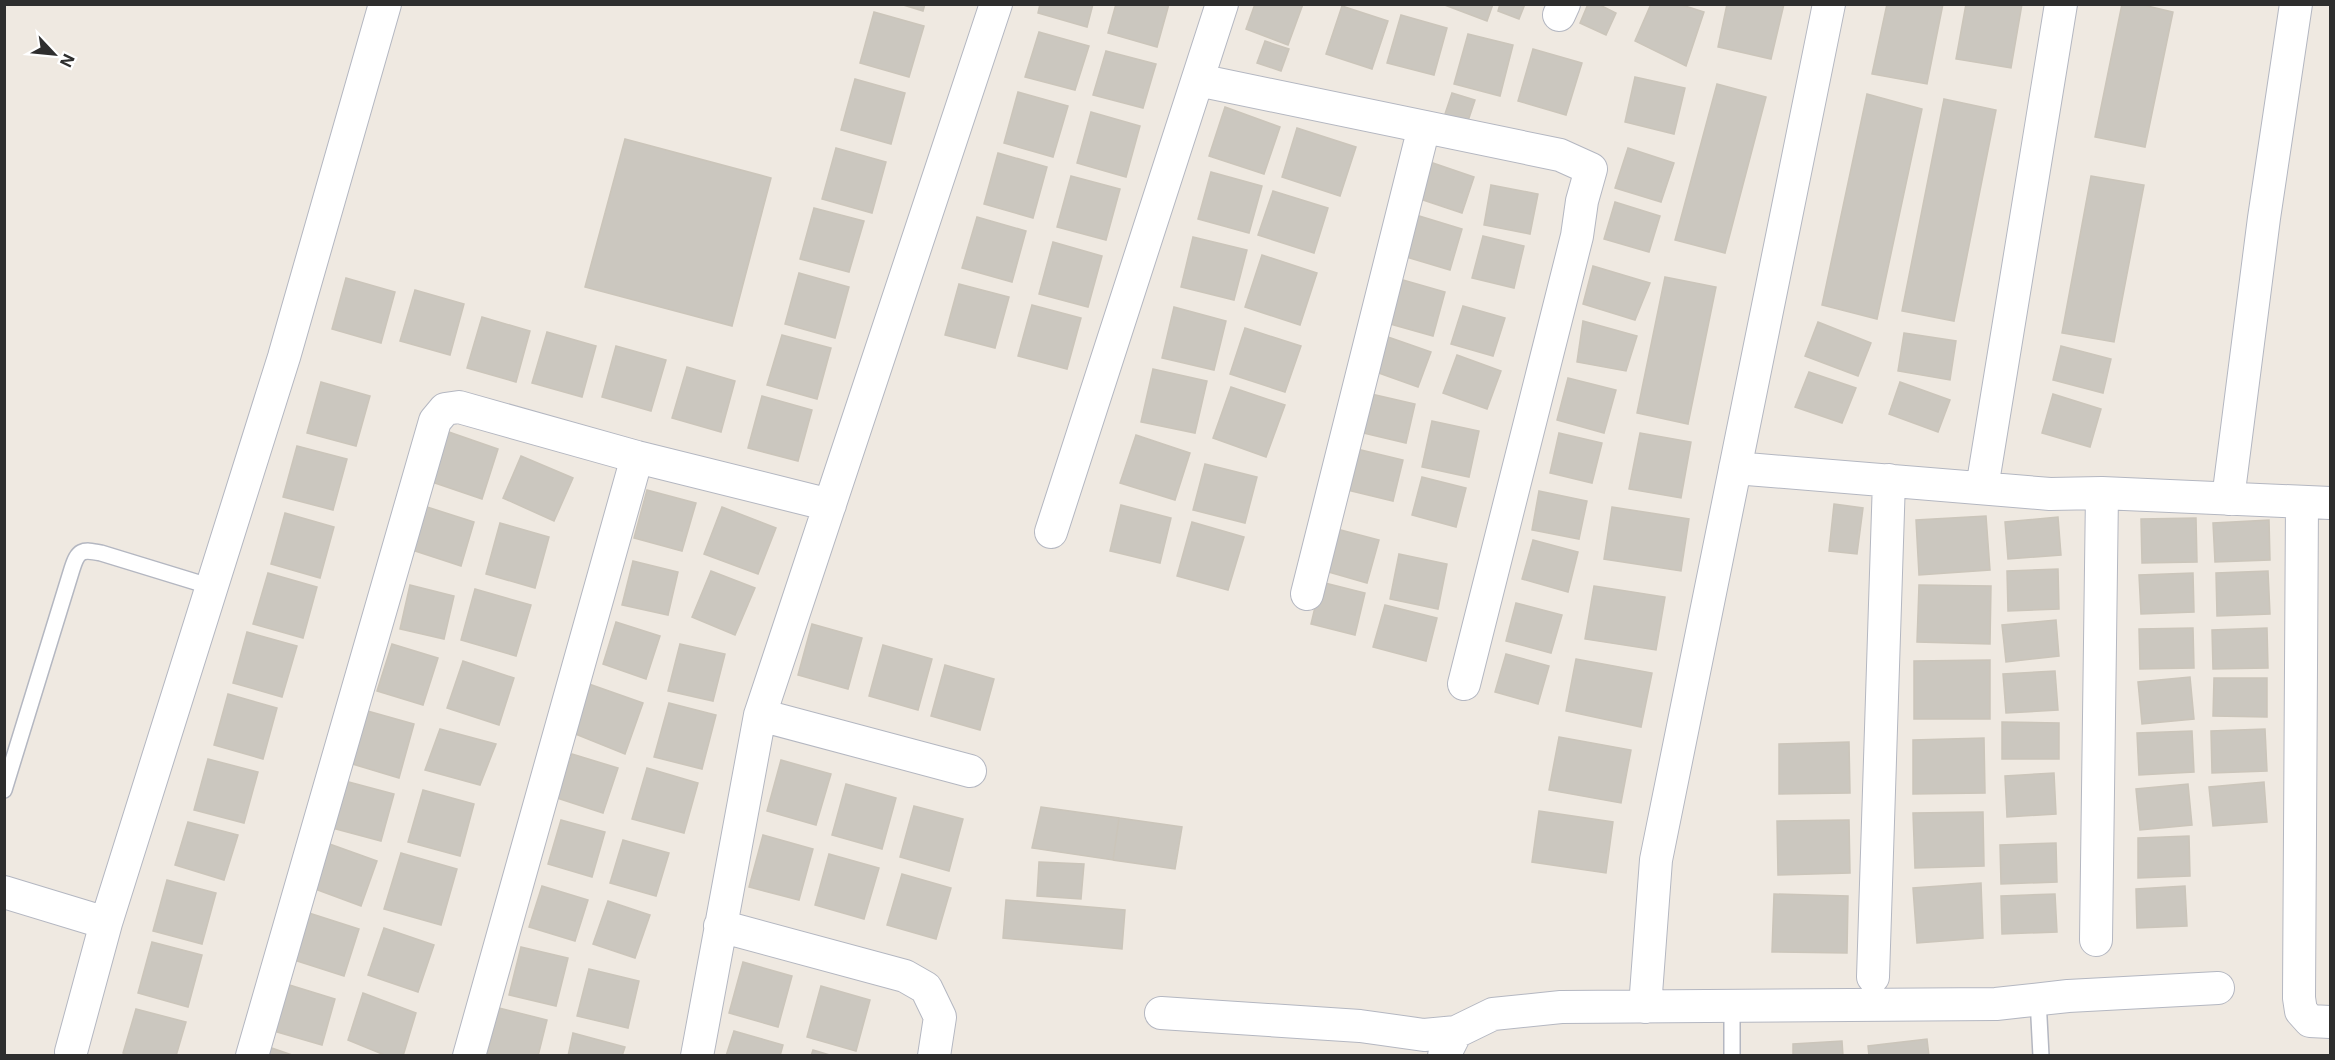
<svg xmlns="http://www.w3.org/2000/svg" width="2335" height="1060" font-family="Inter,sans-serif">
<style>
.building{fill:#cbc7bf;stroke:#cbc5ba;stroke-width:1.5}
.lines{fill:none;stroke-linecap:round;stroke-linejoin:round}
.lane-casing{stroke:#b4b7c1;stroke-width:18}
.street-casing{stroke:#b4b7c1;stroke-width:34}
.lane{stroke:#fff;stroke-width:15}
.street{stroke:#fff;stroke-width:32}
</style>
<rect width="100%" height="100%" fill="#efe9e1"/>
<path class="building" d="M900 4H925L923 11Z
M1040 4H1093L1087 27 1038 13Z
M1116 4H1169L1157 47 1108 33Z
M1255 4H1303L1288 45 1246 29Z
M1442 4H1493L1487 21Z
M1500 4H1525L1519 19 1498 11Z
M1588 4H1598L1616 13 1606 35 1580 23Z
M1651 4H1679L1704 12 1686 66 1635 41Z
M1727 4H1784L1771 59 1718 47Z
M1887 4H1943L1927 84 1872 74Z
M1966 4H2022L2011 68 1956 59Z
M2122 4H2139L2173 12 2145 147 2095 137Z
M1342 6 1388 21 1372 69 1326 54Z
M874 12 924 26 909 77 860 63Z
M1401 15 1447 28 1434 75 1387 63Z
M1039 32 1089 46 1075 90 1025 77Z
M1468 34 1513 45 1500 96 1454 84Z
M1265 41 1289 49 1281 71 1257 63Z
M1533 49 1582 63 1566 115 1518 101Z
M1106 51 1156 64 1143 108 1093 95Z
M1635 77 1685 88 1674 134 1625 122Z
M855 79 905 93 891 144 841 130Z
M1717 84 1766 97 1725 253 1675 240Z
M1018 92 1068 106 1053 157 1004 143Z
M1452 93 1475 100 1467 124 1444 117Z
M1867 94 1922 109 1877 319 1822 305Z
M1944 99 1996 110 1954 321 1902 311Z
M1225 107 1280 127 1264 174 1209 156Z
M1091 112 1140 126 1126 177 1077 163Z
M1297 128 1356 147 1340 196 1282 177Z
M625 139 771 178 732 326 585 287Z
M836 148 886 162 872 213 822 199Z
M1628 148 1674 163 1661 202 1615 188Z
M998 153 1047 167 1033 218 984 204Z
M1430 162 1474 177 1462 213 1417 198Z
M1211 172 1262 186 1249 233 1198 219Z
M1071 176 1120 189 1106 240 1057 227Z
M2091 176 2144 185 2114 342 2062 333Z
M1491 185 1538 194 1530 234 1484 225Z
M1273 191 1328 208 1314 253 1258 235Z
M1615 202 1660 216 1649 252 1604 239Z
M814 208 864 221 849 272 800 259Z
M1416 215 1462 229 1450 270 1403 256Z
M977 217 1026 231 1012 282 962 268Z
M1483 236 1524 246 1514 288 1472 278Z
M1193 237 1247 250 1234 300 1181 287Z
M1053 242 1102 256 1088 307 1039 294Z
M1262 255 1317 273 1300 325 1245 307Z
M1593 266 1650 283 1635 320 1583 304Z
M799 273 849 287 835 338 785 324Z
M1665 277 1716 287 1688 424 1637 413Z
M346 278 395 292 381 343 332 329Z
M1396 278 1445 292 1433 336 1383 322Z
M959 284 1009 297 995 348 945 335Z
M415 290 464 304 450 355 400 341Z
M1032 305 1081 318 1067 369 1018 356Z
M1463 306 1505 318 1493 356 1451 344Z
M1174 307 1226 321 1214 370 1162 358Z
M482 317 530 331 516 382 467 368Z
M1583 321 1637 336 1626 371 1577 362Z
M1818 322 1871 343 1858 376 1805 356Z
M1245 328 1301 346 1285 392 1230 374Z
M547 332 596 346 582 397 532 383Z
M1904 333 1956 341 1950 380 1898 371Z
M782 335 831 348 817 399 767 385Z
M1388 337 1431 352 1418 387 1376 372Z
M616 346 666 360 651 411 602 397Z
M2061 346 2111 359 2103 393 2053 380Z
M1457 355 1501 371 1487 409 1443 393Z
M687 367 735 381 721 432 672 418Z
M1153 369 1207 381 1195 433 1141 422Z
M1809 372 1856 388 1842 423 1795 407Z
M1568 378 1616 390 1604 433 1557 420Z
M321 382 370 396 356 446 307 433Z
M1900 382 1950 400 1938 432 1889 414Z
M1231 387 1285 405 1266 457 1213 438Z
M1367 393 1415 404 1406 443 1359 432Z
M2053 394 2101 409 2090 447 2042 433Z
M762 396 812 410 798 461 748 448Z
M1432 421 1479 431 1469 477 1422 467Z
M446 431 498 449 482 499 429 481Z
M1559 433 1602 443 1592 483 1550 473Z
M1640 433 1691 442 1681 498 1629 489Z
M1136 435 1190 453 1175 500 1120 483Z
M297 446 347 459 333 510 283 497Z
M1357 449 1403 460 1393 501 1347 490Z
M521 456 573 478 554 521 503 498Z
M1205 464 1257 477 1245 523 1193 510Z
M1422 477 1466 488 1456 527 1412 515Z
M647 490 696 503 682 551 634 538Z
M1539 491 1587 501 1579 539 1532 530Z
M1834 504 1863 508 1857 554 1829 551Z
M1121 505 1171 518 1160 563 1110 551Z
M424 506 474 522 461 566 409 549Z
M722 507 776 528 758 574 704 554Z
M1612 507 1689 519 1681 571 1604 559Z
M285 513 334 527 320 578 271 564Z
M1986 516 1990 570 1919 575 1916 520Z
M2058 517 2061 555 2008 559 2005 522Z
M2196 518 2197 562 2142 563 2141 519Z
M2269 520 2270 560 2215 562 2213 523Z
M1192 522 1244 537 1228 590 1177 576Z
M500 523 549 537 535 588 486 574Z
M1337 529 1379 540 1367 583 1325 571Z
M1533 540 1578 552 1568 592 1522 579Z
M1399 554 1447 564 1438 609 1390 599Z
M633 561 678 572 668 615 622 605Z
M2058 569 2059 609 2008 611 2007 571Z
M711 571 755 588 735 635 692 617Z
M2268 571 2270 614 2217 616 2216 573Z
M268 573 317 587 303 638 253 624Z
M2193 573 2194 612 2141 614 2139 575Z
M1321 582 1365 593 1355 635 1311 624Z
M410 585 454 596 444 639 400 629Z
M1919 585 1991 586 1990 644 1917 642Z
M1594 586 1665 597 1656 650 1585 639Z
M475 589 531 605 516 656 461 640Z
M1516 603 1562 615 1551 653 1506 641Z
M1385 605 1437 618 1426 661 1373 647Z
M2056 620 2059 656 2006 662 2002 625Z
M616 622 660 636 646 679 603 664Z
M812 624 862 638 848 689 798 675Z
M2193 628 2194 668 2140 669 2139 629Z
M2267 628 2268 668 2213 669 2212 630Z
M247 632 297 646 282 697 233 683Z
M392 644 438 658 423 705 377 691Z
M680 644 725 654 713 701 668 691Z
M883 645 932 659 918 710 869 696Z
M1506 654 1549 666 1538 704 1495 692Z
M1576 659 1652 673 1641 727 1566 711Z
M1990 660V719H1914V661Z
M463 661 514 678 499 725 447 708Z
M945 665 994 679 980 730 931 716Z
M2055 671 2058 710 2006 713 2003 674Z
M2190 677 2194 719 2142 724 2138 682Z
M2214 678H2267V717L2213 716Z
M589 684 643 703 625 754 573 733Z
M228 694 277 708 263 759 214 745Z
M669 703 716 715 702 769 654 757Z
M364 710 414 724 399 778 349 763Z
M2002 722 2059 723V759H2002Z
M440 729 496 744 480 785 425 770Z
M2265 729 2267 771 2212 773 2211 731Z
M2192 731 2194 772 2139 775 2137 733Z
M1559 737 1631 750 1621 803 1549 790Z
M1984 738 1985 793 1913 794V740Z
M1849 742 1850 793 1779 794V744Z
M572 754 618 768 603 813 557 798Z
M208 759 258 772 244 823 194 810Z
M781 760 831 774 816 825 767 811Z
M647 768 698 783 684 833 632 819Z
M2054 773 2056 814 2007 817 2005 776Z
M345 781 394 794 381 841 332 828Z
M2264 782 2267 822 2213 826 2209 787Z
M846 784 896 798 882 849 832 835Z
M2188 784 2192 825 2140 830 2136 789Z
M423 790 474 804 460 856 408 842Z
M914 806 963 819 949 871 900 857Z
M1041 807 1119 818 1113 860 1032 848Z
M1539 811 1613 822 1606 873 1532 862Z
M1983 812 1984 866 1915 868 1913 813Z
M1119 818 1182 827 1175 869 1113 860Z
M561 820 605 832 592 877 548 864Z
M1849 820 1850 873 1778 875 1777 821Z
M188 822 238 835 224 880 175 865Z
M763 835 813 849 799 900 749 887Z
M2189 836 2190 876 2138 878V838Z
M623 840 669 853 656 896 610 883Z
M324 842 377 861 361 906 307 886Z
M2056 843 2057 882 2001 884 2000 845Z
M401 853 457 869 441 925 384 909Z
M829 854 879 868 864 919 815 905Z
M1039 862 1084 864 1081 899 1037 896Z
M902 874 951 888 936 939 887 925Z
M167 880 216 893 202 944 153 931Z
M1981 883 1983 938 1917 943 1913 888Z
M542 886 588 900 575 941 529 927Z
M2185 886 2187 926 2137 928 2136 889Z
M1774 894 1848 896 1847 953 1772 952Z
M2055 894 2057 932 2002 934 2001 896Z
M1006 900 1125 910 1122 949 1003 938Z
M608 901 650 915 635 958 593 944Z
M309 913 359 929 344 976 294 960Z
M384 928 434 945 418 992 368 975Z
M152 942 202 955 188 1007 138 993Z
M521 947 568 958 556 1006 509 995Z
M743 962 792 976 778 1027 729 1013Z
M589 969 639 981 628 1028 577 1016Z
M283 983 335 999 322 1045 270 1030Z
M821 986 870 1000 856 1051 807 1037Z
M363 993 416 1013 403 1056H387L348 1040Z
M499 1008 547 1020 538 1056 487 1054Z
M136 1009 186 1022 176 1056H132L123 1053Z
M734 1031 783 1045 780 1056H726Z
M573 1033 625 1047 622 1056H568Z
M1927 1039 1929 1056H1869L1868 1046Z
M1842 1041 1843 1056H1793V1044Z
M263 1045 295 1056H260Z
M813 1050 833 1056H811Z"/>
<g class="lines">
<g class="lane-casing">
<path id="lane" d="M4 790 72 569C78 550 82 549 101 553L212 587
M2038 999 2041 1056
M1732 1007V1056"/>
</g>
<g class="street-casing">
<path id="street" d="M1559 15 1564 4
M1198 80 1560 155 1591 169 1582 201 1577 236 1464 684
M1735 468 2050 494 2102 493 2330 503
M1982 488 2061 4
M2228 499 2264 218 2296 4
M2302 502 2299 998 2301 1011 2310 1021 2330 1022
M1051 532 1222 4
M1307 594 1424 127
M760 715 970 771
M4 892 106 923
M720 926 905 976 926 988 940 1017 934 1056
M2096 940 2102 493
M1873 977 1889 480
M1645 1007 1656 860 1829 4
M1161 1013 1360 1026 1424 1035 1456 1032
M71 1052 106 923 284 357 385 4
M252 1056 435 421 445 409 459 407 637 457 830 505
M469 1056 637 457
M697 1056 760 715 996 4
M1444 1056 1456 1032 1493 1014 1561 1007 1996 1004 2068 996 2218 988"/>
</g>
<use href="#lane" class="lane"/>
<use href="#street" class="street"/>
</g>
<rect width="2335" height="1060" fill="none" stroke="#2e2e2e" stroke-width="12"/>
<g transform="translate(54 54) rotate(116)" stroke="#ffffff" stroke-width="4.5" paint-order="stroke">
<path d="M0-4.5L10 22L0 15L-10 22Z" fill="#2e2e2e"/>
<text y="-9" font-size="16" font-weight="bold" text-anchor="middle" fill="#2e2e2e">N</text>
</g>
</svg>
